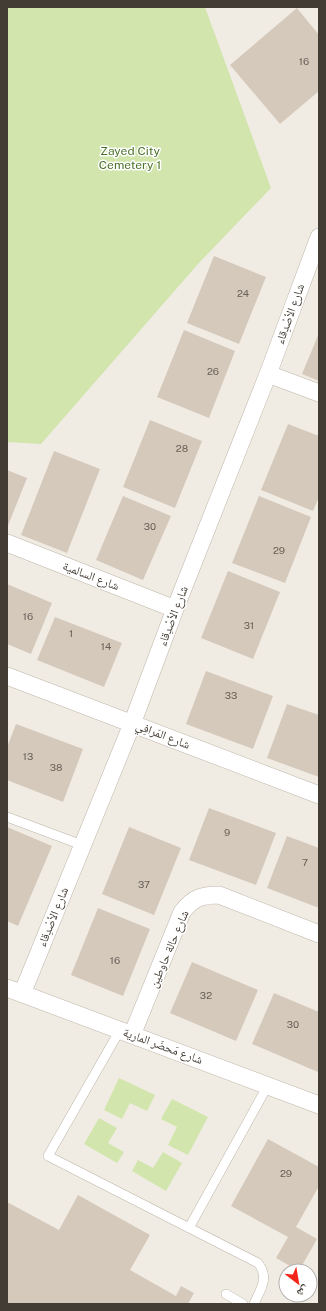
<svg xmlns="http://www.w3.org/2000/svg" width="326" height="1311" font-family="'Public Sans','Noto Naskh Arabic',sans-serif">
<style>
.green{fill:#d1e5ad}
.building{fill:#d5c9bc}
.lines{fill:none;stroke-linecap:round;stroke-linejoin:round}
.lane-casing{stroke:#bfb5aa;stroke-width:10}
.street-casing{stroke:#bfb5aa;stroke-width:18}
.lane{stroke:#fff;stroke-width:9}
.street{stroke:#fff;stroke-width:17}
.labels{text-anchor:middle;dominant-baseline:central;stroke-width:3;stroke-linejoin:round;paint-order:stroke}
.number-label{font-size:10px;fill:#685f56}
.park-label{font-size:12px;fill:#4b722a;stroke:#fff}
.street-label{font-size:12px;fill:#433c34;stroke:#fff}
</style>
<rect width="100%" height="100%" fill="#f1ece3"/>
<path class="green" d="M7 7H205L271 188 198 264 41 444 7 442Z
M119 1078 155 1095 147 1111 130 1103 122 1119 104 1110Z
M172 1099 208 1117 188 1155 168 1145 177 1127 161 1119Z
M99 1118 117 1128 108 1143 124 1152 117 1163 84 1144Z
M163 1152 182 1163 166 1191 132 1171 138 1160 153 1168Z"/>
<path class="building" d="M297 8 319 35V91L280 124 230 65Z
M214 256 266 277 239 344 187 323Z
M184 330 235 351 209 418 157 397Z
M319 333V381L302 374Z
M150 420 202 441 175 508 123 487Z
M288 424 319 436V497L313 511 261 490Z
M54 451 100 469 67 553 21 535Z
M7 470 27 478 7 528Z
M123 496 171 516 143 580 96 560Z
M259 496 311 517 285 583 232 563Z
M228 571 280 592 253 659 201 638Z
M7 584 52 603 31 654 7 644Z
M55 617 122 643 104 687 37 660Z
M206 671 273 696 253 749 186 724Z
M287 704 319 715V777L267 758Z
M16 724 83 749 63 802 7 780V747Z
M209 808 276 833 256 885 189 860Z
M7 827 52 846 18 926 7 921Z
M129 827 181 848 154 915 102 894Z
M287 836 319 848V908L267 888Z
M98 908 150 929 123 996 71 975Z
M192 962 258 990 236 1041 170 1013Z
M274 993 319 1012V1069L318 1072 252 1044Z
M268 1139 319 1167V1186L296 1227 317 1239 299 1271 276 1258 288 1237 231 1206Z
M78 1195 150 1235 130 1270 176 1296 181 1286 194 1293 188 1304H7V1202L59 1230Z"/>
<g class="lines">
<g class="lane-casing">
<path id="lane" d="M7 817 82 845
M120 1030 48 1156 258 1263C270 1278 260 1290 254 1304
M189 1228 268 1085
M226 1294 243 1304"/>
</g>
<g class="street-casing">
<path id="street" d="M268 374 319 393
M7 543 175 609
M7 676 319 795
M7 988 319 1105
M22 994 132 724 175 609 268 374 319 237
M132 1035 182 912C193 898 201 895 219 895L319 934"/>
</g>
<use href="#lane" class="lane"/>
<use href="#street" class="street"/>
</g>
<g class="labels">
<g class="number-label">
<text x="304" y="61">16</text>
<text x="243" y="293">24</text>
<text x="213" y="371">26</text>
<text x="182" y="448">28</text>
<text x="150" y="526">30</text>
<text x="279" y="550">29</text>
<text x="28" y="616">16</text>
<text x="249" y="625">31</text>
<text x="71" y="633">1</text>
<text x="106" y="646">14</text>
<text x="231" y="695">33</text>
<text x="28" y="756">13</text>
<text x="56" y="767">38</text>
<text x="227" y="832">9</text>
<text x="305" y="862">7</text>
<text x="144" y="884">37</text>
<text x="115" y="960">16</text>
<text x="206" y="995">32</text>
<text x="293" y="1024">30</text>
<text x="286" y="1173">29</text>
</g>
<g class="park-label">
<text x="130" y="151">Zayed City<tspan x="130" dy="14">Cemetery 1</tspan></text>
</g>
<g class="street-label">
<text transform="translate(290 314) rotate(-70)">شارع الأصْدِقاء</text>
<text transform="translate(91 576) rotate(21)">شارع السالمية</text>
<text transform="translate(173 616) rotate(-69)">شارع الأصْدِقاء</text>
<text transform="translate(163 735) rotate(21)">شارع المَرافِي</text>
<text transform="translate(53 917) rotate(-68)">شارع الأصْدِقاء</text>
<text transform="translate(169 949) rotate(-67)">شارع حالة حاوطين</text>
<text transform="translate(163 1046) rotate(20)">شارع مَحضَر المارية</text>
</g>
</g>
<rect width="326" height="1311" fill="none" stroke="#433c34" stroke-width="16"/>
<g transform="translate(298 1283) rotate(149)"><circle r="19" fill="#ffffff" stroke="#b4b1ae"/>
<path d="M0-3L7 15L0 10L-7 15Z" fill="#f32619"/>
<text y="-6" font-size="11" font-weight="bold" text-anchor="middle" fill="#433c34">ش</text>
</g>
</svg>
